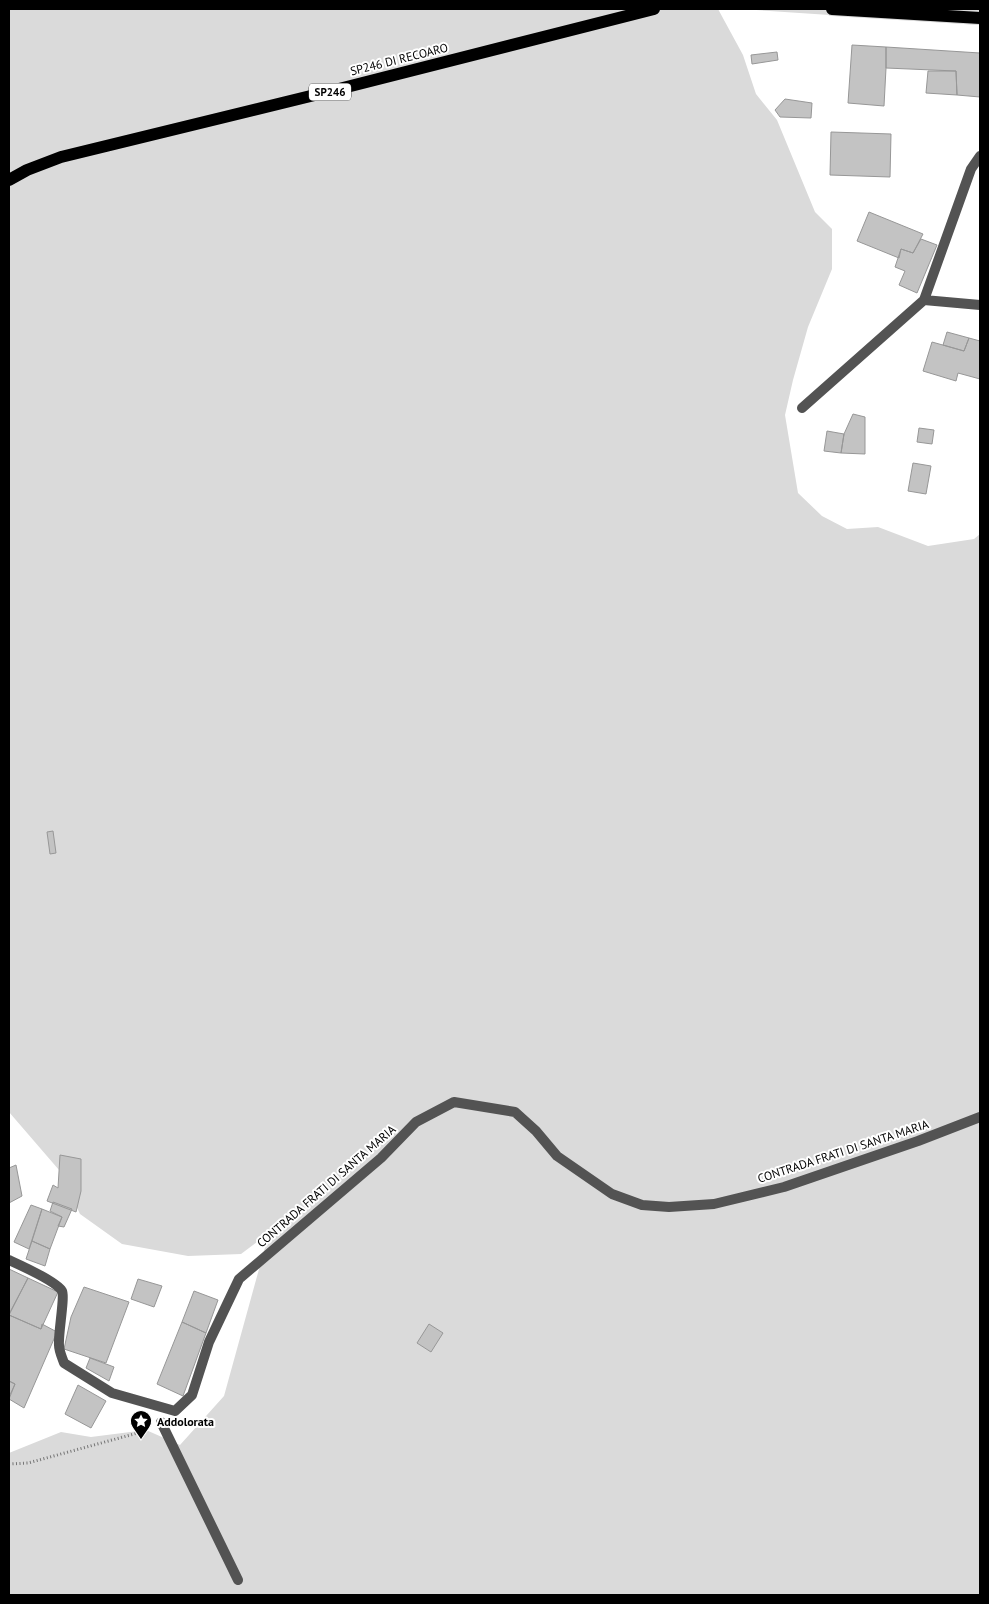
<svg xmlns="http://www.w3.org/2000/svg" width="989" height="1604" font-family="'PT Sans',sans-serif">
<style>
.green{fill:#dadada}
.building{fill:#c3c3c3;stroke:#979797}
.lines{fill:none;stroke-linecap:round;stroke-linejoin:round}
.primary-casing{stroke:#dbdbdb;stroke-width:14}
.path{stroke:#757575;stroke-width:3;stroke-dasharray:1 2.5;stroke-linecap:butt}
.minor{stroke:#535353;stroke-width:10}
.primary{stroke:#000;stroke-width:12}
.labels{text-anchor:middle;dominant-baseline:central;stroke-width:4;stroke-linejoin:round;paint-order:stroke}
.shield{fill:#fff;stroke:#4c4c4c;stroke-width:1}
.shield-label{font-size:11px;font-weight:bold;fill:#000}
.street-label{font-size:12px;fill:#000;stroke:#fff}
.poi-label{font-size:12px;font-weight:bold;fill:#000;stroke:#fff;text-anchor:start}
</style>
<rect width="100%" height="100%" fill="#fff"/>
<path class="green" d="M9 9H718L743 55 756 94 777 120 815 212 832 229V269L808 327 793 380 785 415 798 493 822 516 847 529 878 527 928 546 974 539 980 534V1595H9V1453L61 1432 91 1437 146 1430 180 1445 224 1396 269 1233 241 1254 188 1256 122 1244 80 1214 59 1170 9 1112Z
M741 9H980V25Z"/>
<path class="building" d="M852 45 886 47V68L884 106 848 103Z
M886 47 980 53V97L957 95 956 71 886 68Z
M777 52 778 60 752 64 751 55Z
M928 71H956L957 95 926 93Z
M785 99 812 103 811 118 780 117 775 110Z
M831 132 891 134 890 177 830 175Z
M869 212 923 234 913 253 901 249 899 258 857 241Z
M921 239 937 245 917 293 899 285 905 271 895 267 901 249 913 253Z
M947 332 969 338 964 351 943 345Z
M969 338 980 341V379L958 373 956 381 923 371 932 342 964 351Z
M853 414 865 417V454L841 453 844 434Z
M919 428 934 430 932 444 917 442Z
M827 431 844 434 841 453 824 451Z
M913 463 931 466 926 494 908 491Z
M53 831 56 853 50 854 47 832Z
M60 1155 81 1159V1191L76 1212 47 1201 53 1185 58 1188Z
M16 1165 22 1196 9 1203V1168Z
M53 1202 72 1209 64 1227 58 1226 62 1217 50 1211Z
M31 1205 42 1209 29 1249 14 1242Z
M42 1209 62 1217 50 1249 32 1241Z
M32 1241 50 1249 45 1266 26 1259Z
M9 1269 28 1278 9 1314Z
M28 1278 58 1292 41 1329 9 1315Z
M138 1279 162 1286 154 1307 131 1299Z
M84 1287 129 1302 106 1363 64 1349 71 1317Z
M194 1291 218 1300 206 1333 182 1322Z
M9 1315 41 1329 42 1324 57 1332 24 1408 9 1399 15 1384 9 1381Z
M182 1322 206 1333 183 1396 157 1384Z
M429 1324 443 1333 431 1352 417 1343Z
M90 1358 114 1367 109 1381 86 1368Z
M9 1381 15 1384 9 1397Z
M78 1385 106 1401 91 1428 65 1414Z"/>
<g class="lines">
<g class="primary-casing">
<path id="primary" d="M832 9 980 18
M9 180 27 170 61 157 331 91 654 9"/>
</g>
<path class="path" d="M9 1464 28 1463 145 1431"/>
<path class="minor" d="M924 300 971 169 980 156
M802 408 924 300 980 305
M9 1260C20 1265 56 1281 62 1291 65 1297 58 1334 59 1345 59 1351 62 1357 64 1363L112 1393 175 1411 192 1395 209 1342 239 1279 381 1158 416 1122 454 1102 515 1112 536 1131 557 1156 612 1194 642 1205 669 1207 714 1204 784 1187 918 1141 980 1117
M161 1422 238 1580"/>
<use href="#primary" class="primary"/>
</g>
<defs>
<g id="sight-pin" transform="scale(1.125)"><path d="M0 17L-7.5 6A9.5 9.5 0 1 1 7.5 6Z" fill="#000" stroke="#fff"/><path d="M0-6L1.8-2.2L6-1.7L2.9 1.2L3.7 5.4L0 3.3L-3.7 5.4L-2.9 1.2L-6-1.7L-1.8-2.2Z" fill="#fff"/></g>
</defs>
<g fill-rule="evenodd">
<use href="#sight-pin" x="141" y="1421"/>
</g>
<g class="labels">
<rect class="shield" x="309" y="83.5" width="42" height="17" rx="4"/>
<g class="shield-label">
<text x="330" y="92">SP246</text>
</g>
<g class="street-label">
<text transform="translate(399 59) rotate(-14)">SP246 DI RECOARO</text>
<text transform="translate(843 1151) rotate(-18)">CONTRADA FRATI DI SANTA MARIA</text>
<text transform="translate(326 1186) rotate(-41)">CONTRADA FRATI DI SANTA MARIA</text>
</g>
<g class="poi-label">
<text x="157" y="1421">Addolorata</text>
</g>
</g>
<rect width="989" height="1604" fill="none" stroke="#000000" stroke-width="20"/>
</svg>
